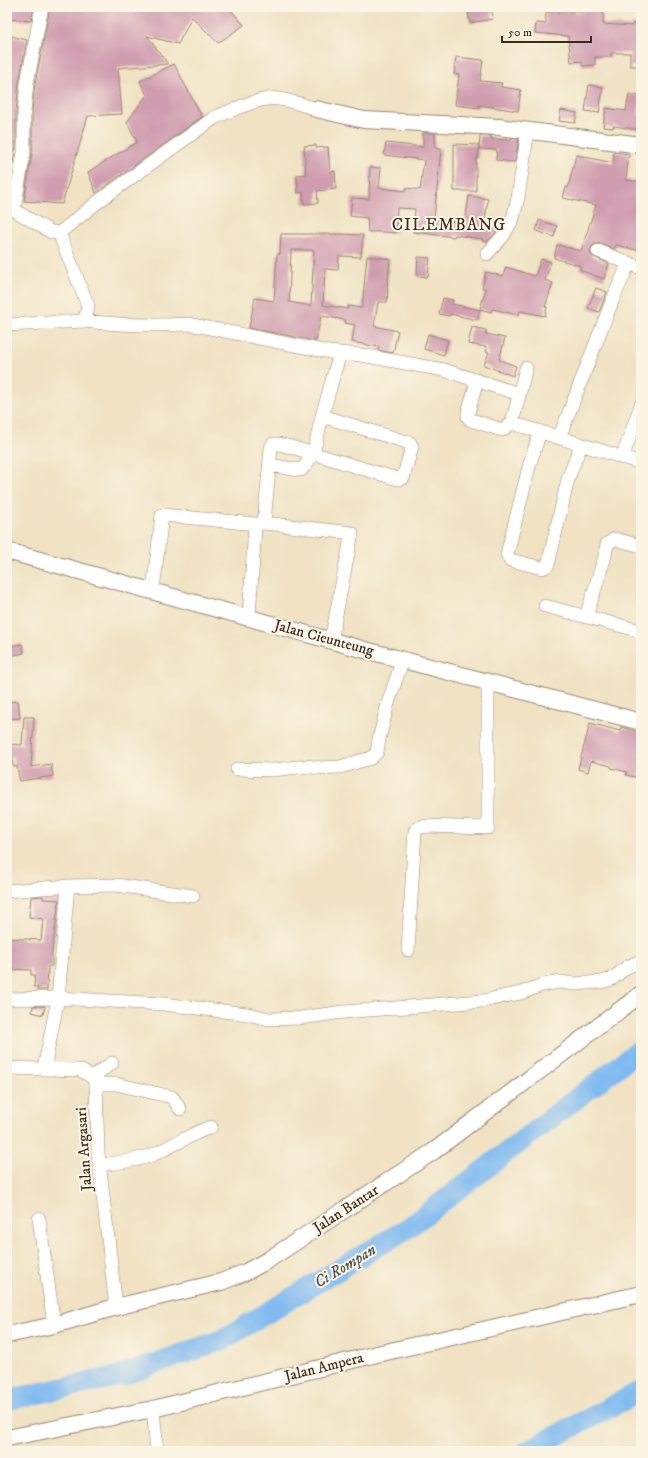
<svg xmlns="http://www.w3.org/2000/svg" width="648" height="1458" font-family="'IM FELL DW Pica',serif">
<style>
.lines{fill:none;stroke-linecap:round;stroke-linejoin:round}
.river{stroke:#7eb9f0;stroke-width:21}
.building{fill:#d09db0;fill-rule:evenodd}
.minor-casing{stroke:#968670;stroke-width:14}
.tertiary-casing{stroke:#968670;stroke-width:18}
.minor{stroke:#fff;stroke-width:13}
.tertiary{stroke:#fff;stroke-width:16}
.labels{text-anchor:middle;dominant-baseline:central;stroke-width:4;stroke-linejoin:round;paint-order:stroke}
.street-label{font-size:15px;fill:#3b2a1e;stroke:#fcf5e5}
.water-label{font-size:16px;font-style:italic;fill:#4f555d;stroke:#fcf5e5}
.quarter-label{font-size:17px;letter-spacing:1px;fill:#3b2a1e;stroke:#fcf5e5}
</style>
<rect width="100%" height="100%" fill="#fcf5e5"/>
<filter id="ink" filterUnits="userSpaceOnUse"><feTurbulence type="fractalNoise" baseFrequency=".025" numOctaves="2"/><feDisplacementMap in="SourceGraphic" scale="8" xChannelSelector="R" yChannelSelector="G"/><feConvolveMatrix kernelMatrix="1 2 1 2 8 2 1 2 1" color-interpolation-filters="sRGB"/></filter>
<filter id="wash" filterUnits="userSpaceOnUse"><feTurbulence type="fractalNoise" baseFrequency=".012" numOctaves="4" result="noise"/><feDisplacementMap in="SourceGraphic" scale="16" xChannelSelector="R" yChannelSelector="G"/><feGaussianBlur stdDeviation="0.9" result="paint"/><feColorMatrix in="noise" values="0 0 0 0 0 0 0 0 0 0 0 0 0 0 0 0 0 1.4 0 .05"/><feComposite in="paint" operator="in"/></filter>
<g filter="url(#wash)">
<rect width="100%" height="100%" fill="#f0e2c3"/>
<g class="lines">
<path class="river" d="M7 1400 120 1376 222 1340 408 1228 641 1049
M527 1451 641 1391"/>
</g>
<g id="blocks">
<path class="building" d="M8 7H34L31 21 7 19Z
M50 7H228L244 25 218 43 192 17 178 44 147 36 168 64 118 68 122 114 88 116 62 204 24 201 32 154V112L35 84Z
M467 7H491L493 19 470 23Z
M583 9H603V24L632 26V24H641V66H630V53H611V57H595V65L582 66V61L571 62 568 36 535 33 536 23 546 24V12H583Z
M7 35 27 40 19 82 16 112V147L12 166H7Z
M456 57 483 60 480 81 502 83 501 87 521 90 518 111 479 105V108L455 105 459 75 454 74Z
M174 64 202 117 96 193 88 172 137 142 127 122 147 95 140 81Z
M589 85 603 87 599 113 585 111Z
M629 94 641 96 638 115 641 116V130L613 126V128L603 127 606 108 626 111Z
M561 110 577 113 575 123 559 121Z
M423 133H435V148L441 149 434 219 465 223 469 196 488 199 485 219 499 223 496 232 487 242 482 241 483 239 455 235 454 237 413 232 415 209 397 208 396 233 384 232H368L367 218 350 216 352 198 369 199 370 167 381 168 379 188 406 191V188L420 190 424 160 384 155 386 143 423 147Z
M480 136H491V139L511 140V138L519 139 515 162 496 160 497 150 479 149Z
M454 144 479 145 478 158H476V191H454Z
M316 145V148L328 147 330 172 335 171 336 189 317 191 318 203 304 204 303 192 298 193 297 175 306 174 304 146Z
M614 152 629 154 626 180 641 182V251L616 245 614 249 601 243 593 245 591 248 590 252 592 256 609 264 604 279 580 270 581 266 554 258 557 245 581 251 596 205 563 198 566 187 568 188 576 155 613 163Z
M539 220 557 226 554 237 536 231Z
M281 234H341L363 235 361 257 339 256 338 270 325 269 323 305 348 309V306L362 308 367 256 390 259 387 289H388L387 302H378L374 326 398 331 393 353 378 350 379 347 352 342 355 325 345 323 346 320 321 316 316 341 249 328 255 298 274 301 277 254H280ZM291 250H314L311 306 289 302Z
M418 257 430 258 428 277 417 276Z
M541 259 551 262 545 280 553 283 545 307H547L545 316 520 311 519 315 492 309 491 312 480 309 486 289 482 288 486 272 503 276 506 267 535 276Z
M596 288 607 292 599 312 588 308Z
M443 298 453 300 452 304 480 310 477 320 450 314 449 316 439 314Z
M472 327 486 330V334L505 338 499 360 516 366 513 376 484 365 489 352H486L487 347 468 344Z
M428 334 448 340 444 355 424 349Z
M22 644 24 653 10 656 8 646Z
M18 701 20 718 9 719 7 702Z
M24 717H34L31 767 51 764 53 776 20 781 17 767 13 766V757H7V744L22 745Z
M590 723 620 731 621 727 641 733V773L639 778 626 775 627 772 611 768V766L591 761 588 772 578 769Z
M43 896V899L59 900 52 952V966H48L47 990H37L38 987H34L35 975H31V970L7 969V938L41 940 43 919 29 917 31 897Z
M33 1006H45L43 1015 32 1012Z"/>
</g>
</g>
<g filter="url(#ink)">
<use href="#blocks" fill-opacity="0" stroke="#968670" stroke-width="1"/>
<g class="lines">
<g class="minor-casing">
<path id="minor" d="M7 209 14 210 51 232 59 233 99 201 214 118C229 111 263 96 279 99 292 101 304 105 316 109
M14 210 24 153V112L27 83 42 7
M598 251 641 268
M487 254 503 236 513 218 518 198 528 130
M84 321C119 325 153 326 189 324L329 352 361 355 444 370 519 394
M7 325 84 321 87 312 88 306 59 233
M477 381 468 413V417L471 420 502 430 512 423 526 368
M512 423 641 463
M540 432 530 463 507 554 510 560 542 568 547 566 549 561 568 479 581 445
M559 438 613 299 629 263
M622 458 641 405
M270 465 299 470H301C316 456 317 435 322 416 328 395 334 374 340 353
M264 523 352 533 331 640
M153 590 162 515 256 524
M545 606 641 631
M249 617 255 527 256 524 264 523 271 448 273 444H279C319 454 358 468 398 479L403 478 412 447 410 443 322 416
M586 617 605 556 607 544 615 539 641 546
M237 769 273 770 306 766 320 768 340 767 371 758 377 752 379 739 388 703 403 659
M68 886 116 885 193 896
M7 891 68 886 58 998 44 1069
M408 950 415 831 420 827 427 826 488 828V682
M7 999 58 998 163 1004 248 1014 269 1019 300 1018 344 1012 482 1001 521 993 542 985 560 982 575 984 601 982 612 979 627 967 641 961
M7 1068 80 1070 92 1077 96 1084 98 1153 116 1307
M92 1077 112 1063
M96 1084H116L172 1097 180 1109
M100 1165C117 1163 135 1161 152 1155 172 1147 190 1134 211 1127
M39 1219 54 1325
M153 1409 157 1451"/>
</g>
<g class="tertiary-casing">
<path id="tertiary" d="M316 109 364 120 499 127 641 145
M7 551 365 650 641 722
M7 1335 54 1325 116 1307 221 1282 246 1272 268 1260 434 1151 641 994
M7 1438 153 1409 377 1354 641 1294"/>
</g>
<use href="#minor" class="minor"/>
<use href="#tertiary" class="tertiary"/>
</g>
</g>
<g class="labels">
<g class="street-label">
<text transform="translate(324 638) rotate(15)">Jalan Cieunteung</text>
<text transform="translate(84 1149) rotate(-94)">Jalan Argasari</text>
<text transform="translate(346 1209) rotate(-33)">Jalan Bantar</text>
<text transform="translate(324 1367) rotate(-14)">Jalan Ampera</text>
</g>
<g class="water-label">
<text transform="translate(345 1266) rotate(-31)">Ci Rompan</text>
</g>
<g class="quarter-label">
<text x="449" y="225">CILEMBANG</text>
</g>
</g>
<rect width="648" height="1458" fill="none" stroke="#fcf5e5" stroke-width="24"/>
<path d="M502 36v6h89v-6" fill="none" stroke="#3b2a1e" stroke-width="2"/>
<text x="508" y="36" font-size="12" fill="#3b2a1e" stroke="#fcf5e5" stroke-width="3" paint-order="stroke">50 m</text>
</svg>
